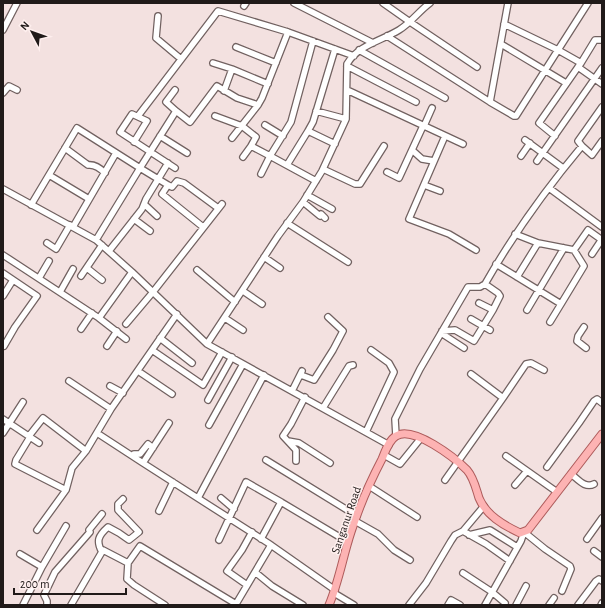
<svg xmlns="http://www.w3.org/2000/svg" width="605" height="608" font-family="'Alegreya Sans',sans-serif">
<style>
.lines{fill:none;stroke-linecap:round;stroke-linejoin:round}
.minor-casing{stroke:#716160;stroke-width:8}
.major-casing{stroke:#ae5c5c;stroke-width:9}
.minor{stroke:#fff;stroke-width:5.5}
.major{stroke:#fdb3b3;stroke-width:7}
.labels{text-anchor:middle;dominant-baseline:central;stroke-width:3;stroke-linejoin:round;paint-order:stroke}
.street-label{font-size:12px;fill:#201a19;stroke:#feefee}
</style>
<rect width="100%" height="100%" fill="#f3e1e0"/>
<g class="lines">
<g class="minor-casing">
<path id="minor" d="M294 3 373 43
M383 3 410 22 477 67
M508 3 490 102 514 116H516L558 50 581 63 578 67 602 84
M244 6 246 3
M158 16 156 38 181 59
M504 24 558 50 588 3
M3 30 17 3
M387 36 490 102
M501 44 566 83
M236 47 276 63
M335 49 313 122 308 131 335 144
M359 50 445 98
M213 63 232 69
M581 63 595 40H602
M347 66 416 102
M175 90 166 102 176 111
M347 90 463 144
M224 91 232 69 268 84
M3 93 9 86 17 90
M316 111 346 119
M138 116 218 11 288 32 354 56
M215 116 242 126 256 137 251 146 270 156 291 122 313 41
M265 125 283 136
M424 126 432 108
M160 136 187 153
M445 136 409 219 449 234 476 250
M555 136 539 123 578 67
M232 138 258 105
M525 140 563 168
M134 142 147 121 132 114 120 132 175 168
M582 146 592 155 602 141
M65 148 88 165C95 164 100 168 105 173
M412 150 422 159 434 161
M521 156 530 143
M243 157 251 146
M537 161 602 68
M287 165 308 131
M323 169 355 184H360L384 146
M387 172 399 178 423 126
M261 174 270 156 316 181
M49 175 89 199
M168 185 172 187 177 181 184 183 218 208
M424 185 440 191
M549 188 602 227
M3 189 96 240 132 272 207 344 389 445
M307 195 332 209
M303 202 320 216 321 214 325 218
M144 204 157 216
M31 205 77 128 140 168 96 240
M134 219 150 231
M287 223 348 262
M73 227 116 153
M203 227 162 194 168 185 140 168 176 111 190 122 217 86 237 98 258 105 262 98 288 32
M515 234 538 243 574 250 588 230 602 240
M47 243 56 249 70 225
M109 251 142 209 146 199 168 163
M592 254 602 239
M3 255 99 318
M264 257 280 268
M496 264 561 304 584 266 574 250
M87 268 102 280
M197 270 235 302
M3 273 37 296 15 327 4 346
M81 276 102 245
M517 277 538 243
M39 278 49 261
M485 284 498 293 500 296 493 310
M243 291 262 304
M60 292 73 269
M3 296 13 280
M527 310 564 248
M225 318 243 330
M471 319 490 330
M550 322 561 304
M126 324 153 292 222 204
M584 327 578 336 577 341 586 348
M81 329 92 313
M442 331 455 330 474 341 493 310 479 303
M441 333 464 348
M160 338 192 363
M126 339 99 318 132 272
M207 344 278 236 303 202 322 171 346 119 347 64C358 45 381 41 399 30 411 23 419 11 430 3
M107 346 117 331
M152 350 203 385 222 352
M138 371 172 394
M301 375 314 380 333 350 343 331 328 317
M69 381 111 409
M110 386 123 393
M292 391 302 371
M503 398 526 364 531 363 544 370
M208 400 232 357
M323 408 349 366 353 365
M3 419 39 443
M169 423 143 463 268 543 335 590
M209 425 243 364
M366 432 394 372 389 363 371 350
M3 433 23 402
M97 433 143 463
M29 436 43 418 86 451 111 409 177 314
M396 436 395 419 420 369 468 287H480L485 284C513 235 546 189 582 146L578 141 602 107
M30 437 16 460 15 464 66 490
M288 441 299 443 330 463
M134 454H140L148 444 153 448
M384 455 400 464 421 438
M506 456 557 492
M266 460 357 516
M296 461V450L283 436 291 424 305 397
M547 467 579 423 594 401 597 399 602 403
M571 474C578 479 585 489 594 484
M445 480 503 398 471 374
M515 485 527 471
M369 486 417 517
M198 498 264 375
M221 498 234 509
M159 511 173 482
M355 521 378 534 394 550 410 560
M37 530 66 490 72 468 86 451
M463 531 486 544 510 561
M469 535 490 530 517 547
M261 539 281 502 348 542
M587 539 602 518
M219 540 246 482 281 502
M594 551 602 557
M102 552C96 541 98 536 108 527L119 533 129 540 139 532 118 510V504L123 499
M20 554 42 567 23 605
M128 563 127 579 134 585 165 605
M42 567 66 526
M255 572 272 586 303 605
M463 573 492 592
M247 585 227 571 242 550 252 532
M492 592 505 603
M334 593 354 605
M47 605V601L44 595 55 572 90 532 89 530 102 514
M71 605 103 550 128 563 140 546 236 604 271 545
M409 605 426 583 451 541 455 535 463 531 484 506
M448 605 451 600 460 605
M485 605 521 541 524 532 545 549 570 566 571 569 562 591
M516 605 526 586
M549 605 554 598
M578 605 596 581 599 579 602 581
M601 605 602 603"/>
</g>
<g class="major-casing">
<path id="major" d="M329 605C339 581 343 556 351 532 359 507 370 482 382 459 385 452 389 440 396 436 413 425 455 458 467 470 474 478 476 489 479 498 486 515 503 525 520 533L528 530 602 434"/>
</g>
<use href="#minor" class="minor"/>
<use href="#major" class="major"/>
</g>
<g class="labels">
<g class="street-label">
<text transform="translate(346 520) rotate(-71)">Sanganur Road</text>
</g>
</g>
<rect width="605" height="608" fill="none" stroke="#201a19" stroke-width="8"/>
<g transform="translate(32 32) rotate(311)" stroke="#feefee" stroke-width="3" paint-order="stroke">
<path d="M0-3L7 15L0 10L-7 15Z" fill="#201a19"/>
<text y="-6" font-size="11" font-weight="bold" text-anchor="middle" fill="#201a19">N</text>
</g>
<path d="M14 588v6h112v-6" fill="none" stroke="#201a19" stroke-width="2"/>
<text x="20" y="588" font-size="12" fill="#201a19" stroke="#feefee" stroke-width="3" paint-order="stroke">200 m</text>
</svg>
